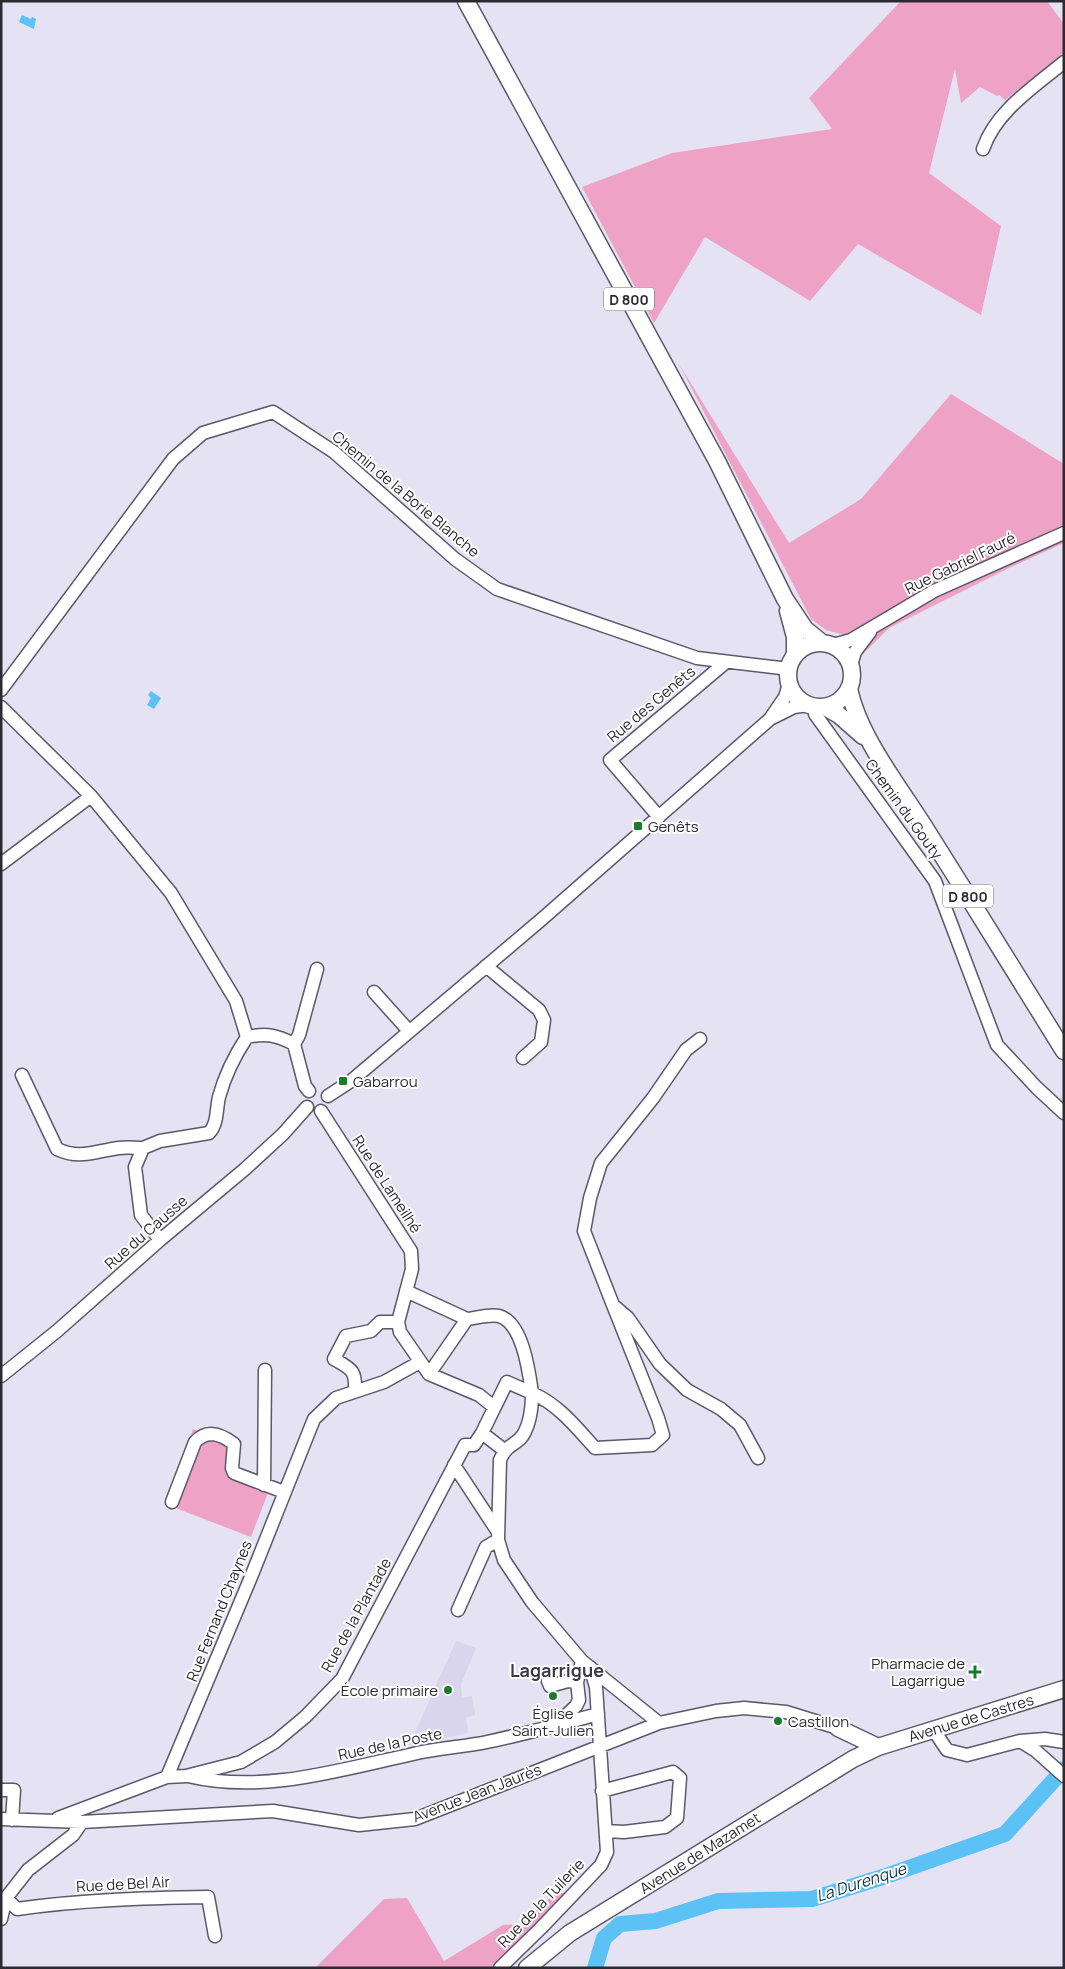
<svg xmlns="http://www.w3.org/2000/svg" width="1065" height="1969" font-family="Manrope,sans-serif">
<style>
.built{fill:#d8d5ec}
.green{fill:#eea3c6}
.water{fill:#5cc1f4}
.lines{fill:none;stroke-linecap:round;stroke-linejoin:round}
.river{stroke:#5cc1f4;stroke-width:16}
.minor-casing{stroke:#5b5967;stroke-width:15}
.major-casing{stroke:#5b5967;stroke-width:19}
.minor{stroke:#fff;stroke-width:12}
.major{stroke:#fff;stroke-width:16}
.poi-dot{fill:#197b2c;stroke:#fff;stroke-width:2}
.labels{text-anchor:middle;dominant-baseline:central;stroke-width:4;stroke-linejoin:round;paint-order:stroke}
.shield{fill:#fff;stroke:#6b6a6e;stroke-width:1}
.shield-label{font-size:14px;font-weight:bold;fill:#2b2a30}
.street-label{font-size:15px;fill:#2b2a30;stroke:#fff}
.poi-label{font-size:15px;fill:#2b2a30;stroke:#fff;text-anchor:start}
.water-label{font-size:16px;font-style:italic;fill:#0a374c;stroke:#fff}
.quarter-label{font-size:18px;font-weight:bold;fill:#3c3a47;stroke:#fff}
</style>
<rect width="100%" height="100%" fill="#e4e2f3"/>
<path class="built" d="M456 1641 476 1648 461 1684 462 1698 472 1696 475 1715 466 1717 468 1733 409 1746Z"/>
<path class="green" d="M901 1H1047L1064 24V53L1005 100 999 95 997 96 980 87 961 103 955 69 929 173 1001 226 981 315 858 244 810 301 705 237 654 323 582 187 672 153 832 129 809 98Z
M679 364 789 543 861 499 951 394 1064 464V543L1009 568 889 628 867 650 844 635 826 630 811 619Z
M193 1429 230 1443 226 1473 269 1490 251 1537 165 1504Z
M558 1891 566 1894 494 1968H315L384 1899 407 1898 444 1961 503 1925 521 1924Z"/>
<path class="water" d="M22 15 31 19 32 17 36 19 34 29 19 22Z
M151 691 161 698 154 709 147 705 151 698 148 695Z"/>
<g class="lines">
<path class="river" d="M595 1968 604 1938 620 1924 655 1921 718 1901 812 1899 883 1877 1005 1834 1064 1769"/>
<g class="minor-casing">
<path id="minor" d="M983 149C996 111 1034 87 1064 62
M833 645 851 640 934 591 1064 533
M851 665 855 652 870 632
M1 690 173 459 203 433 273 412 334 452 455 559 497 589 697 658 789 669
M1 707 91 796 171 893 236 1001 247 1037
M815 707V714L935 881 997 1045 1037 1088 1064 1113
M772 718 794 707 808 705
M659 817 610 760 725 663
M1 864 91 796
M486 966 539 1010 544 1020 541 1042 523 1058
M374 992 409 1031
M700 1039 686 1050 653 1098 601 1163 590 1198 584 1231 613 1305 628 1318 660 1364 687 1390 721 1409 740 1425 758 1458
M294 1044 299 1035 317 969
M22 1075 57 1149C80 1160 95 1151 119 1148 127 1147 135 1148 143 1148
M328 1096 351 1081 542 919 770 719 785 697 789 684
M321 1111 411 1251 412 1269 398 1322 400 1332 429 1374 479 1395 494 1407
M160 1240 141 1215 135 1167 143 1148 160 1141 209 1133C218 1124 216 1109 219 1097 225 1075 235 1055 247 1037 267 1033 276 1035 294 1044L305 1086 309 1091
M406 1291 467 1319
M613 1305 658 1418 663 1435 652 1445 595 1448C576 1427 559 1405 532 1393 532 1406 531 1422 523 1435 517 1445 507 1443 500 1460L498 1540 504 1560 532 1602 582 1661 659 1723
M467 1319C476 1318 490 1314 499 1316 523 1323 529 1372 532 1393
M429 1374 467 1319
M1 1376 57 1331 160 1240 245 1169 283 1134 307 1107
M355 1390C356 1370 351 1369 334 1359L346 1336 371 1331 380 1322H398
M482 1433 504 1450
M454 1465 498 1532
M264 1485 265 1370
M172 1502 195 1442C207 1429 221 1434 234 1444L232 1468 234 1473 284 1492
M458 1610 486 1547 498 1540
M548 1681 550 1686 568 1681 577 1682
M557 1724 576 1706 579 1700 577 1682 582 1661
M933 1729 947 1750 967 1755 1020 1741 1036 1751 1064 1776
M1020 1741 1045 1739 1064 1742
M188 1776C263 1794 339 1770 413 1754 437 1748 463 1747 487 1742 525 1734 561 1724 598 1714
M167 1777 186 1776 241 1762 275 1742 305 1717 342 1679 465 1445H474L482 1433 507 1382 532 1393
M1 1790H14L12 1820
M602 1791 673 1772 680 1778 677 1818 665 1827 624 1832 606 1831
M58 1818 167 1777 251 1577 314 1419 336 1398 384 1382 420 1362
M1 1819 82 1822 273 1811 359 1825 415 1819 659 1723 716 1711 744 1708 786 1712 838 1728
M1 1902 6 1898 17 1909C80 1900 144 1898 208 1897L215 1936
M1 1919 6 1898 28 1870 73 1835 82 1822
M500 1968 541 1928 601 1865 607 1852 596 1687 590 1667"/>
</g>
<g class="major-casing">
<path id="major" d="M466 1 717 461 785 599 805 629 821 642
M788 611 795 637V655
M788 675a32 32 0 1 1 64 0a32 32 0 1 1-64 0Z
M849 688C858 736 901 789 927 831 973 904 1018 977 1064 1051
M825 707 839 715 863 736
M838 1728 878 1747
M527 1968 570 1933 853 1759 878 1747 1064 1689"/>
</g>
<use href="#minor" class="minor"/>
<use href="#major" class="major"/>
</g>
<g class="poi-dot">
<rect x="633" y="821" width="10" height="10" rx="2.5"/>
<rect x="338" y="1076" width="10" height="10" rx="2.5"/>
<path d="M972.5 1664.5h5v5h5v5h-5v5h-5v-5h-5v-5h5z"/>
<circle cx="448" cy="1690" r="5"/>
<circle cx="553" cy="1696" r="5"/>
<circle cx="778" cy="1721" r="5"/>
</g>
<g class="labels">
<g class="shield">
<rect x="604" y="287.5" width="50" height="23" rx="4"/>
<rect x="943" y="884.5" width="50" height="23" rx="4"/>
</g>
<g class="shield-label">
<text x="629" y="299">D 800</text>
<text x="968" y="896">D 800</text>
</g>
<g class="street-label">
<text transform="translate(406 494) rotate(40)">Chemin de la Borie Blanche</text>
<text transform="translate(960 563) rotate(-26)">Rue Gabriel Fauré</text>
<text transform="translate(651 704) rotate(-40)">Rue des Genêts</text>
<text transform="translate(904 809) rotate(54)">Chemin du Gouty</text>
<text transform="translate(387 1184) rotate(57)">Rue de Lameilhé</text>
<text transform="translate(146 1232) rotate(-41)">Rue du Causse</text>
<text transform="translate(219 1611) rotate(-68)">Rue Fernand Chaynes</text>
<text transform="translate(356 1615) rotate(-61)">Rue de la Plantade</text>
<text transform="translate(971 1718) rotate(-17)">Avenue de Castres</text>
<text transform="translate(390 1744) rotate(-12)">Rue de la Poste</text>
<text transform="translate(477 1793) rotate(-21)">Avenue Jean Jaurès</text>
<text transform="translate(700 1853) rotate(-32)">Avenue de Mazamet</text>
<text transform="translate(123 1884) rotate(-3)">Rue de Bel Air</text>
<text transform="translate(541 1903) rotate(-46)">Rue de la Tuilerie</text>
</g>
<g class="poi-label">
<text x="648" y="826">Genêts</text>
<text x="353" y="1081">Gabarrou</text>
<text x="965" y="1663" text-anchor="end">Pharmacie de<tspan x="965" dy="17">Lagarrigue</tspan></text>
<text x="438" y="1690" text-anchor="end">École primaire</text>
<text x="553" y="1713" text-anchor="middle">Église<tspan x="553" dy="17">Saint-Julien</tspan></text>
<text x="788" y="1721">Castillon</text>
</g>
<g class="water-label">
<text transform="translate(861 1882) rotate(-18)">La Durenque</text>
</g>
<g class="quarter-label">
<text x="557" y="1670">Lagarrigue</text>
</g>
</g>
<rect width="1065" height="1969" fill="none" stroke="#2b2a30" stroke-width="5"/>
</svg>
